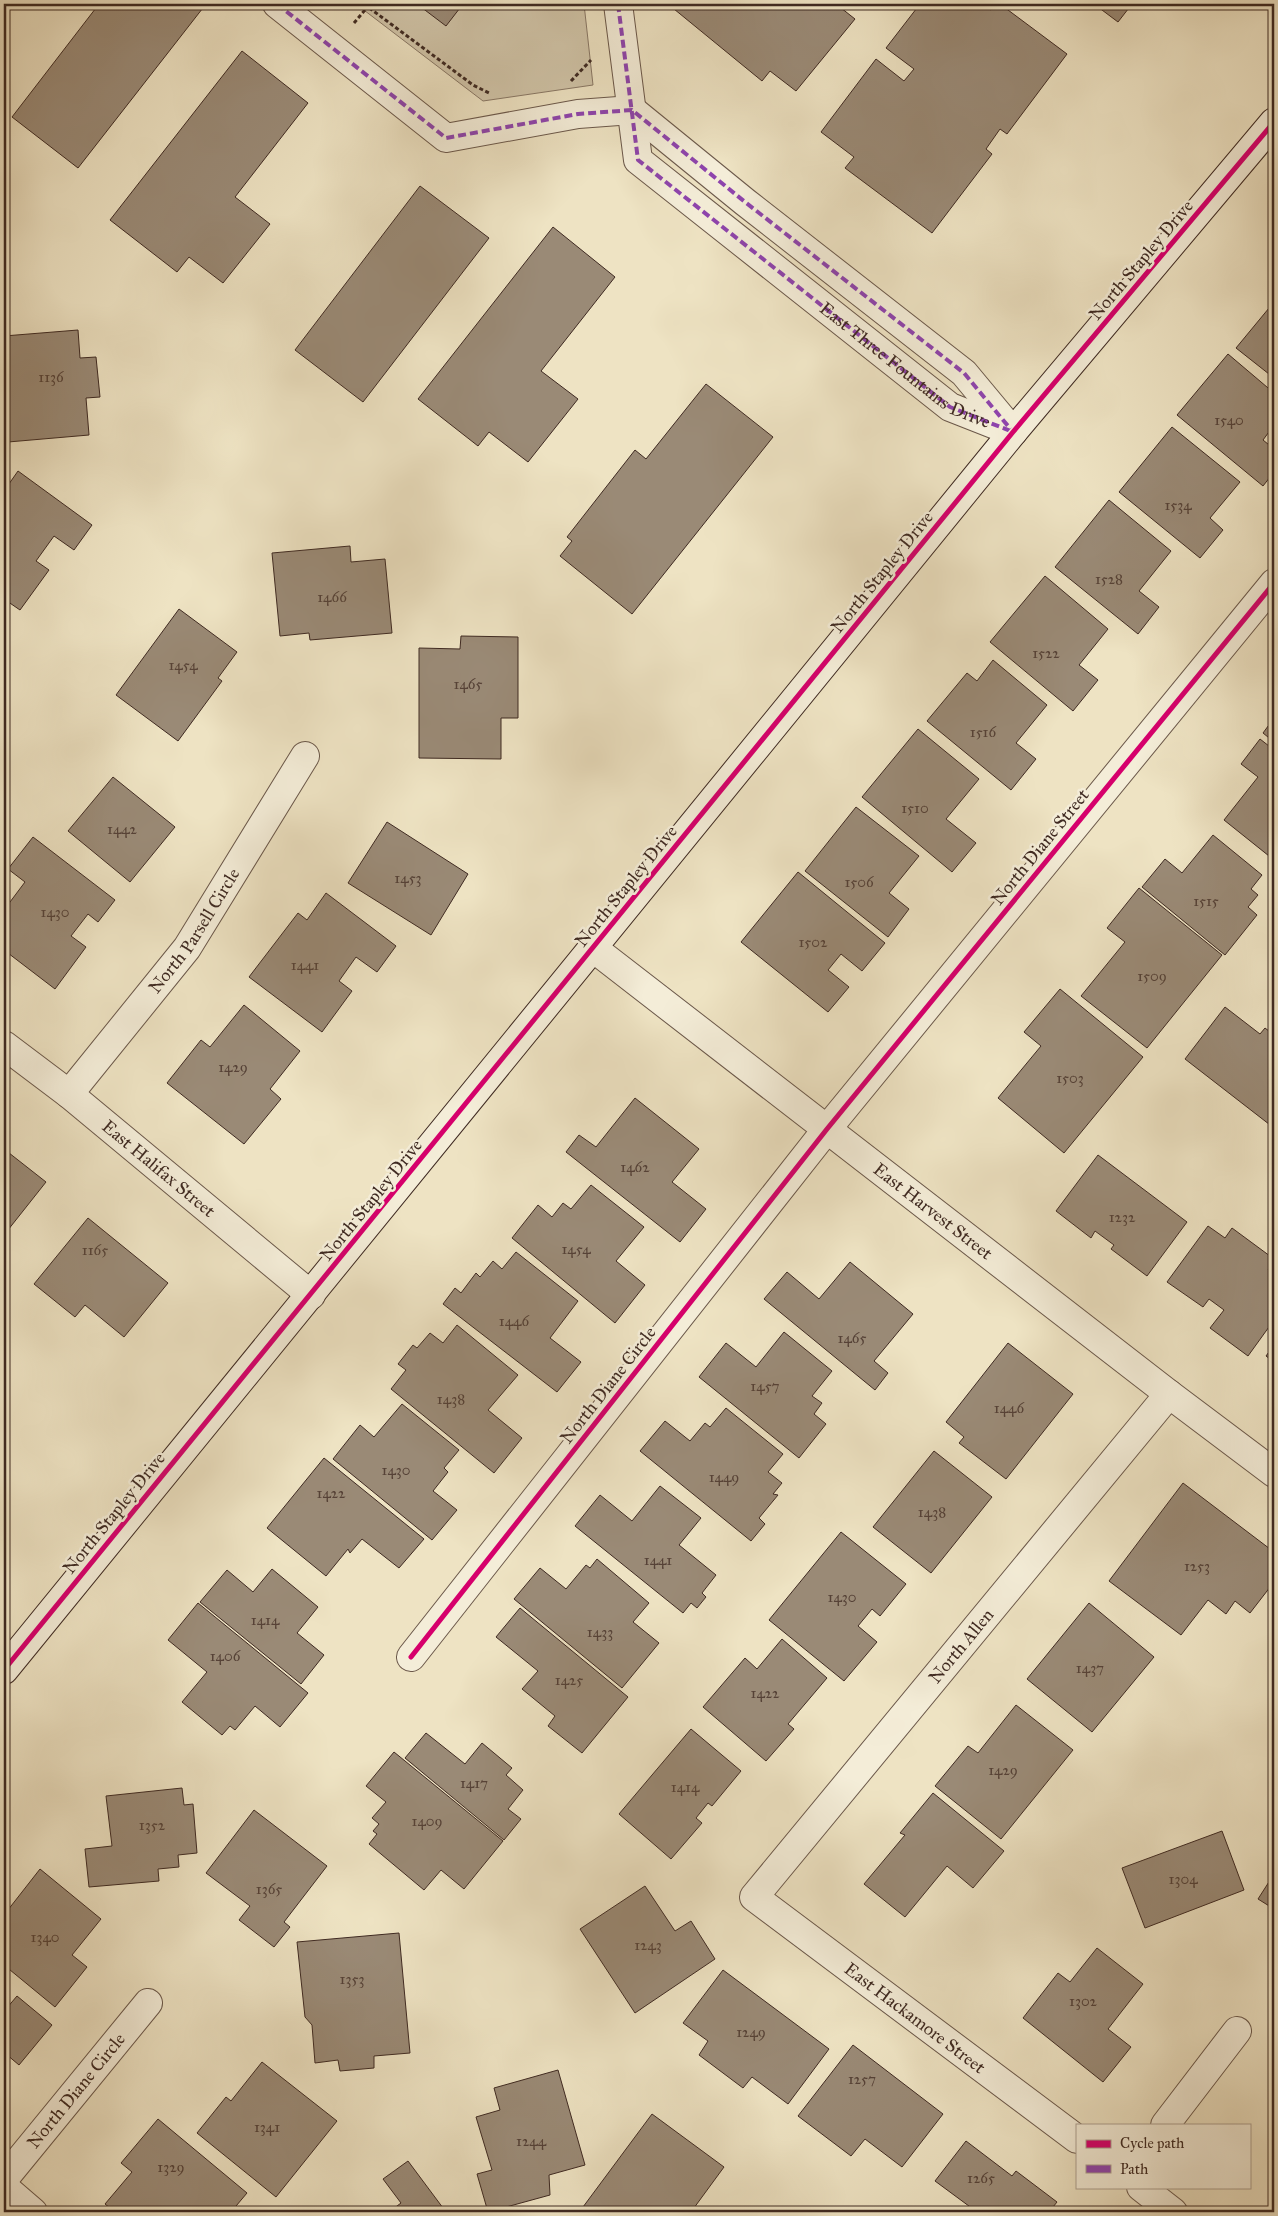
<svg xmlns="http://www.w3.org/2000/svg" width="1278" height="2216" font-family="'IM FELL Great Primer',serif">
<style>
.green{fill:#d0c4a8;stroke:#887765}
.building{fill:#9a8a76;stroke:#3f2a22}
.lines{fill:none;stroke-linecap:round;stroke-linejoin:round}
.minor-casing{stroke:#6b584a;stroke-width:30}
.secondary-casing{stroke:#3f2a22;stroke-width:30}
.path{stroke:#3f2a22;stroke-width:3;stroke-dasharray:4 2.5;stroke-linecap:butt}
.minor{stroke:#f4edd8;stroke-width:28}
.secondary{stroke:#f4edd8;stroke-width:28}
.quiet{stroke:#8e44ad;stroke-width:4;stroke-dasharray:8 4;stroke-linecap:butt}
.cycleway-casing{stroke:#f4edd8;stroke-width:8}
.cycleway{stroke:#d6006c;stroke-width:5}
.labels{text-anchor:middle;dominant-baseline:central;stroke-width:5;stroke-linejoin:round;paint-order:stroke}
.number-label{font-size:15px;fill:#564237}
.street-label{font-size:18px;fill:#3f2a22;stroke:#f4edd8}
</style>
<rect width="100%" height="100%" fill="#eee3c3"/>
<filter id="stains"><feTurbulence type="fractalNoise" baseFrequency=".004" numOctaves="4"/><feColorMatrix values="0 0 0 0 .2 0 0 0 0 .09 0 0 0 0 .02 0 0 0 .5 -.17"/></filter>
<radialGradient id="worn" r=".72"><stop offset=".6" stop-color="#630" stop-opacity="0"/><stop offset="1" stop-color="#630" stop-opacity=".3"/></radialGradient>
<path class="green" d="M356 4H584L593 85 483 101Z"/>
<path class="building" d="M99 4H206L78 168 12 117Z
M417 4H463L446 26Z
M678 4H836L855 19 796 91 770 71 762 81 674 9Z
M920 4H982L991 10 996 4H1000L1067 54 1007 134 1000 129 986 149 992 154 932 233 845 168 854 157 821 132 876 59 904 81 914 69 886 48Z
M1094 4H1132L1118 22Z
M242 51 308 103 235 197 270 224 223 283 189 257 177 272 110 220Z
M420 186 489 238 363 402 295 350Z
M553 227 615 277 541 371 578 399 528 462 489 432 478 446 418 399Z
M1274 302V378L1236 348Z
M78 330 80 358 96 357 100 397 86 398 89 435 8 442 4 395V336Z
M1228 354 1274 393V425L1263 440 1274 449V472L1263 486 1177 415Z
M706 384 773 437 632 614 560 556 572 541 567 537 635 450 646 459Z
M1172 427 1240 482 1210 518 1223 530 1200 558 1119 492Z
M18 471 92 525 74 550 54 536 36 561 49 570 20 610 4 599V491Z
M1109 500 1171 551 1139 591 1159 607 1138 634 1055 567Z
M350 546 351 562 385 559 392 633 310 640 309 633 280 636 272 553Z
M1045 576 1108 629 1079 665 1098 680 1073 711 990 642Z
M179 609 237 652 218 678 222 681 178 741 116 695Z
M461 636 518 637V718H501V759L419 758V648L460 649Z
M993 660 1047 705 1016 743 1036 759 1011 790 927 721 967 673 977 681Z
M1274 718V742L1263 733Z
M918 729 979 779 946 819 976 843 952 872 862 797Z
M1260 739 1274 750V860L1224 820 1258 777 1241 764Z
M113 777 175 827 130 882 68 831Z
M856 807 919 856 889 893 909 909 888 937 805 871Z
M387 822 468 874 431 935 348 883Z
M1213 835 1262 875 1251 889 1258 895 1248 907 1257 915 1225 955 1142 887 1165 859 1182 873Z
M33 837 115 900 98 922 88 914 71 936 86 947 55 989 4 950V910L25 882 8 869Z
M798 872 885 943 862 971 841 954 828 970 849 987 828 1012 741 942Z
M1139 888 1222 955 1147 1048 1081 996 1125 942 1107 928Z
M326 893 396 946 377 972 356 957 339 981 352 991 322 1032 249 977 298 913 307 920Z
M1060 989 1143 1057 1064 1153 998 1098 1041 1046 1024 1032Z
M244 1005 300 1051 270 1089 281 1099 244 1144 167 1083 201 1040 210 1047Z
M1225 1007 1260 1034 1265 1028 1274 1035V1128L1185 1059Z
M635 1098 699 1149 672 1182 706 1209 680 1242 566 1152 579 1135 596 1147Z
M4 1149 46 1182 4 1235Z
M1098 1155 1187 1222 1147 1276 1111 1249 1114 1245 1095 1231 1091 1238 1056 1211Z
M591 1185 644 1227 616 1261 645 1285 615 1323 512 1238 538 1205 552 1217 563 1203 571 1209Z
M88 1218 168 1283 124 1337 85 1305 75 1317 34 1284Z
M1208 1226 1225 1238 1232 1228 1274 1259V1262L1268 1270 1274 1274V1320L1248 1356 1210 1328 1224 1310 1209 1299 1203 1307 1167 1282Z
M516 1252 578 1301 550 1338 581 1362 557 1392 443 1304 455 1288 461 1293 476 1273 480 1277 493 1261 502 1269Z
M850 1262 913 1314 874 1361 888 1373 875 1390 764 1299 787 1272 819 1299Z
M457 1325 518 1375 488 1410 522 1438 494 1473 391 1389 406 1370 398 1364 413 1345 417 1348 430 1333 443 1343Z
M784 1332 832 1371 812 1396 822 1403 814 1414 826 1424 799 1458 699 1377 726 1343 756 1367Z
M1008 1343 1073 1394 1006 1479 959 1443 964 1437 946 1422Z
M1274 1345V1362L1266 1356Z
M402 1404 459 1450 444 1468 448 1472 433 1491 457 1510 432 1540 333 1459 360 1425 374 1437Z
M726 1408 783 1454 768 1472 782 1483 773 1494 778 1495 759 1518 765 1524 751 1541 640 1451 665 1421 690 1441 705 1423 710 1427Z
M934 1451 992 1497 931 1573 873 1527Z
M324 1458 424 1539 399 1568 362 1539 350 1553 348 1549 326 1576 267 1528Z
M1183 1483 1274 1552V1582L1250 1613 1235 1601 1226 1614 1208 1600 1181 1635 1109 1581Z
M660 1486 701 1518 679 1545 716 1575 702 1593 706 1597 697 1608 691 1603 683 1613 575 1526 600 1495 632 1521Z
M841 1532 906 1584 880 1616 872 1609 858 1626 877 1642 844 1681 769 1620Z
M597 1559 649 1603 633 1622 659 1643 622 1688 514 1599 540 1568 566 1589 586 1565 590 1568Z
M272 1569 318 1607 297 1633 324 1655 301 1684 200 1602 227 1570 253 1592Z
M198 1603 308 1693 280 1727 255 1706 235 1730 230 1726 222 1735 182 1702 207 1672 168 1640Z
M1089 1603 1154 1657 1092 1732 1027 1679Z
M520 1608 628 1697 582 1753 548 1726 555 1716 522 1689 538 1671 496 1637Z
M782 1639 827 1678 788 1724 794 1729 766 1761 703 1707 745 1658 757 1669Z
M1016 1705 1073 1750 1001 1839 935 1786 968 1746 978 1753Z
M691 1729 741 1771 712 1806 708 1803 696 1818 702 1823 671 1859 619 1814Z
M426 1733 465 1764 482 1743 512 1768 506 1775 523 1790 508 1809 521 1819 504 1840 405 1758Z
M394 1752 503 1841 464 1889 441 1870 424 1890 369 1844 377 1834 373 1831 379 1824 372 1818 386 1802 366 1786Z
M182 1788 184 1805 193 1804 197 1853 178 1855 179 1867 158 1869 159 1881 89 1887 85 1849 112 1846 106 1796Z
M933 1793 1004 1851 973 1888 947 1866 905 1917 864 1884 905 1835 900 1833Z
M254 1810 327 1866 284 1922 290 1927 274 1947 239 1920 250 1906 206 1873Z
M1222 1831 1244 1890 1145 1928 1122 1868Z
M40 1869 101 1919 72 1955 87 1967 55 2007 4 1965V1915Z
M1274 1874V1909L1258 1899Z
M645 1886 675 1931 691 1921 715 1959 635 2013 580 1929Z
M399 1933 410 2053 374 2056V2068L340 2071 338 2060 315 2063 312 2025 305 2017 297 1942Z
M1097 1948 1143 1984 1108 2029 1131 2047 1103 2082 1023 2018 1058 1973 1070 1982Z
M723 1970 829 2049 788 2104 752 2077 743 2088 699 2055 708 2041 683 2023Z
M17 1996 52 2025 19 2065 6 2054 4 2057V2006L6 2009Z
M853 2045 943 2114 902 2167 865 2139 851 2156 798 2116Z
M262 2062 337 2121 276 2197 197 2133 226 2097 231 2101Z
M558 2070 585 2165 549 2175 550 2195 488 2212 477 2174 492 2170 476 2117 500 2110 494 2088Z
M652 2114 724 2167 691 2212H589L583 2207Z
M158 2119 247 2193 231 2212H115L105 2204 132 2172 121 2163Z
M966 2141 1012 2176 1016 2171 1057 2202 1049 2212H977L935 2181Z
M408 2161 446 2212H389L401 2203 383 2179Z"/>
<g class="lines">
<g class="minor-casing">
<g id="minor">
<path d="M277 4 446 138 578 114 632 110 745 202 964 373 1013 432"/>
<path id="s1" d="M618 4 638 160 950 407 1011 431"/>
<path id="s2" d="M593 948 1169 1394 1274 1473"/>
<path id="s3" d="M4 1045 69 1094 311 1295"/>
<path id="s4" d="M69 1094 187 948 305 756"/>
<path d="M411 1657 827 1129 1274 583"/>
<path d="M1165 2125 1237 2031"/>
<path id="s5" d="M1077 2139 754 1897 1169 1394"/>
<path id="s6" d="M4 2179 148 2003"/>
<path d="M4 2187 33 2212"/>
<path d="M1141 2187 1173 2212"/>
</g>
</g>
<g class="secondary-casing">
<path id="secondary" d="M4 1670 1013 432 1274 122"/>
</g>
<path class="path" d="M364 4 473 85 491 94
M354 23 370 4
M571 81 591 60"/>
<use href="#minor" class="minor"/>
<use href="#secondary" class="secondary"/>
<path class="quiet" d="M277 4 446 138 578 114 632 110 745 202 964 373 1013 432
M618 4 638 160 950 407 1013 432"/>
<g class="cycleway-casing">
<path id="cycleway" d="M411 1657 827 1129 1274 583
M4 1670 1013 432 1274 122"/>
</g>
<use href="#cycleway" class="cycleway"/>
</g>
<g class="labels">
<g class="number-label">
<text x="51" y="377">1136</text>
<text x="1229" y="420">1540</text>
<text x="1178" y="505">1534</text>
<text x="1109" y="579">1528</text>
<text x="332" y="597">1466</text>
<text x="1046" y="653">1522</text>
<text x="183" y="665">1454</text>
<text x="468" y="684">1465</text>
<text x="983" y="732">1516</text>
<text x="915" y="808">1510</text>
<text x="122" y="829">1442</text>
<text x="408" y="878">1453</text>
<text x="859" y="882">1506</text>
<text x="1206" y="901">1515</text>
<text x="55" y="912">1430</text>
<text x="813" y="942">1502</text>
<text x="305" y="965">1441</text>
<text x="1152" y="976">1509</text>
<text x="233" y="1067">1429</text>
<text x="1070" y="1078">1503</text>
<text x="635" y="1167">1462</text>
<text x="1122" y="1217">1232</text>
<text x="576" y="1249">1454</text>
<text x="95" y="1250">1165</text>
<text x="514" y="1321">1446</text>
<text x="852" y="1338">1465</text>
<text x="765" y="1386">1457</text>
<text x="451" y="1399">1438</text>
<text x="1009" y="1408">1446</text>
<text x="396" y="1470">1430</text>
<text x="724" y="1477">1449</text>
<text x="331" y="1493">1422</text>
<text x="932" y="1512">1438</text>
<text x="658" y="1560">1441</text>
<text x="1197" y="1566">1253</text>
<text x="842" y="1597">1430</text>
<text x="265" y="1620">1414</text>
<text x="600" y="1632">1433</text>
<text x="225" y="1656">1406</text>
<text x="1090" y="1668">1437</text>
<text x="569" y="1680">1425</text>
<text x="765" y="1693">1422</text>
<text x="1003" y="1770">1429</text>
<text x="474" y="1783">1417</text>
<text x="685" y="1787">1414</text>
<text x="427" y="1821">1409</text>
<text x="152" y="1825">1352</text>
<text x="1183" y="1879">1304</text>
<text x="269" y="1889">1365</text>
<text x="45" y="1937">1340</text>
<text x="648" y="1945">1243</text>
<text x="352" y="1979">1353</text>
<text x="1083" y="2001">1302</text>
<text x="751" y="2032">1249</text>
<text x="862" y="2079">1257</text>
<text x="267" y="2127">1341</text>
<text x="531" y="2141">1244</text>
<text x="171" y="2167">1329</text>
<text x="981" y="2178">1265</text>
</g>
<g class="street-label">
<text transform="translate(1141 260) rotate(-50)">North Stapley Drive</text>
<text stroke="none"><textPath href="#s1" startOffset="495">East Three Fountains Drive</textPath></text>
<text transform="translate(882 572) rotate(-51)">North Stapley Drive</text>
<text transform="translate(1040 847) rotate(-51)">North Diane Street</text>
<text transform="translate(626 886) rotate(-51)">North Stapley Drive</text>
<text stroke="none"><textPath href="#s4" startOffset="206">North Parsell Circle</textPath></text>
<text stroke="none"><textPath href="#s3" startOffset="198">East Halifax Street</textPath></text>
<text transform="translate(371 1200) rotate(-51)">North Stapley Drive</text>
<text stroke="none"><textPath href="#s2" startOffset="430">East Harvest Street</textPath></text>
<text transform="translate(608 1385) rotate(-52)">North Diane Circle</text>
<text transform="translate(114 1513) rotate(-51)">North Stapley Drive</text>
<text stroke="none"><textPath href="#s5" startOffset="729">North Allen</textPath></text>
<text transform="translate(915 2018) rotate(37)">East Hackamore Street</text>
<text stroke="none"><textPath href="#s6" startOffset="114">North Diane Circle</textPath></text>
</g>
</g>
<rect width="1278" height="2216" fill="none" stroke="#eee3c3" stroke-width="20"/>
<rect x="5" y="5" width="1268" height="2206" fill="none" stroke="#3f2a22" stroke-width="2.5"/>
<rect x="10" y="10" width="1258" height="2196" fill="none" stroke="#3f2a22"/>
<rect x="1076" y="2124" width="175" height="65" fill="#f4edd8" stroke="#ac9f8f"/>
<rect x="1086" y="2140" width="25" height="8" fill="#d6006c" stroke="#ac9f8f"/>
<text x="1120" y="2148" font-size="15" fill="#3f2a22">Cycle path</text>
<rect x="1086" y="2165" width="25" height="8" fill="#8e44ad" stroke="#ac9f8f"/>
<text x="1120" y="2174" font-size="15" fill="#3f2a22">Path</text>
<rect width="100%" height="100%" filter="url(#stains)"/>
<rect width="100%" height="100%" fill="url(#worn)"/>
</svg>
